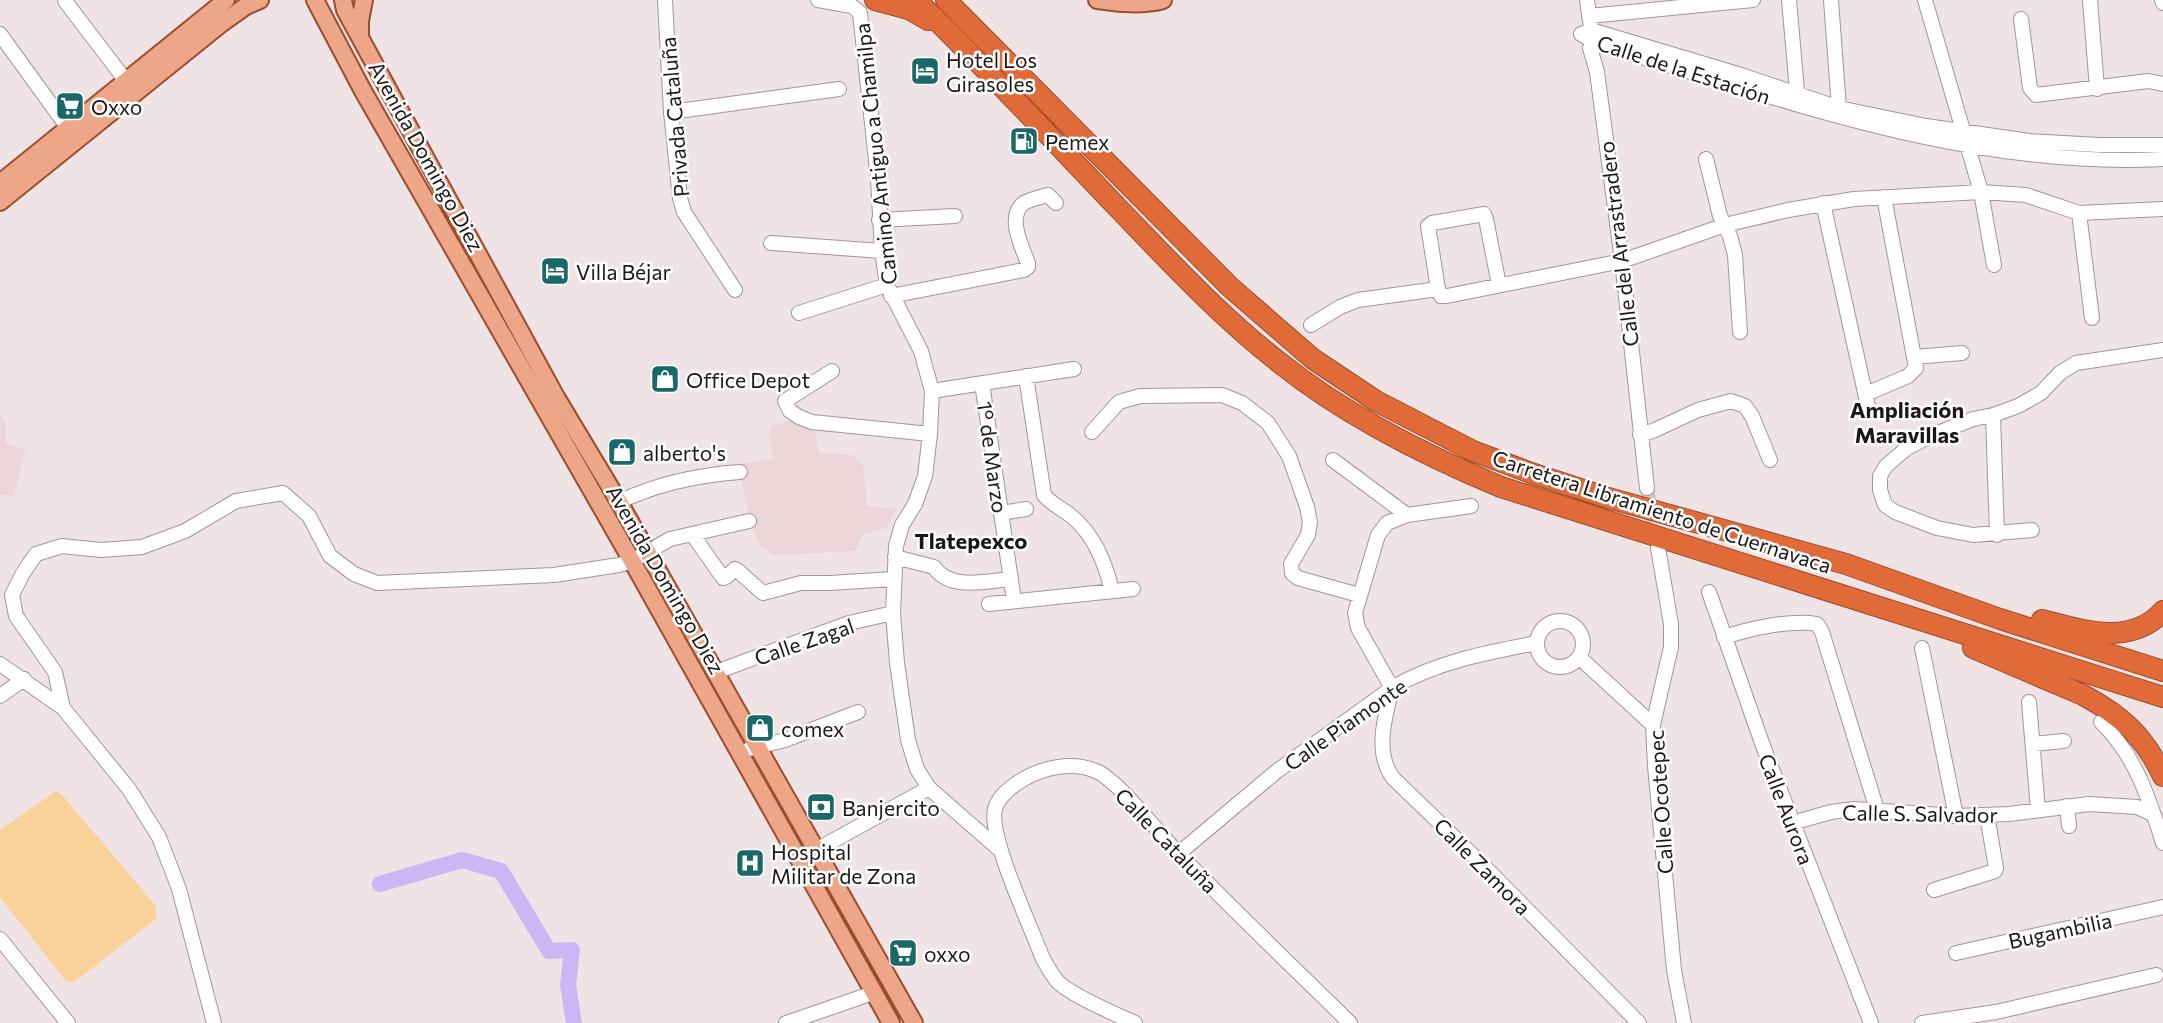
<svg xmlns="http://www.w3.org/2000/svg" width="2163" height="1023" font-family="Commissioner,sans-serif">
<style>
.built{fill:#ebd5d8}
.green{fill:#f9d29a}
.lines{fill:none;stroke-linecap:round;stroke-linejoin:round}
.river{stroke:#ccb7f4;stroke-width:16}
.minor-tunnel{stroke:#d0c4c6;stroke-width:14;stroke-dasharray:14 7;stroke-linecap:butt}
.minor-casing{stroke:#a19597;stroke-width:16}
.major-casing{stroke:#9c4d2c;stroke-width:20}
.highway-casing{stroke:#9c4d2c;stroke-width:22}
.minor{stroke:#fff;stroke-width:14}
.major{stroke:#eda688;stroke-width:16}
.highway{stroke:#e16b38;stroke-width:20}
.labels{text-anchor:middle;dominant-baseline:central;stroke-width:5;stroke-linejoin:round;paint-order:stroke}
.poi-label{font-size:21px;fill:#1b1617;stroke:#fff;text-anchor:start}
.street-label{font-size:21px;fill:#1b1617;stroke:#fff}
.neighbourhood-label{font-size:22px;font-weight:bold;fill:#1b1617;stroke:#fff}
</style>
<rect width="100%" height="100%" fill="#f0e3e5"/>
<path class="built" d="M0 416 6 424V443L25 450 14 496 0 495Z
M796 419 815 425 817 447 820 453 852 455 863 465 867 506 897 509 886 528 862 535 856 551 773 555 760 545 749 521 739 466 745 463 774 459 769 438 771 426Z"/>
<path class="green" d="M56 791 63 796 155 905 157 918 73 983 65 980 0 897V830Z"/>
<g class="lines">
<path class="river" d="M380 884 462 860 501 871 549 951 572 950 568 985 574 1023"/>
<path class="minor-tunnel" d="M1647 488 1657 542"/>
<g class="minor-casing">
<path id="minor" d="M665 0 671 112 680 198 684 212 735 290
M818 0 852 6 860 13 878 179 882 251 887 285 921 351 932 391 930 434 925 476 915 504 902 525 896 546 893 613 897 663 908 740 917 769 929 788 1000 850
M1587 0 1593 41 1590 48 1597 72 1622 261 1647 488
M1789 0 1798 102
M1831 0 1839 108
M1925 0 1981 192 1994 265
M2090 0 2097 89
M2162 0 2163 3
M65 1 126 81
M1589 16 1753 0
M2021 19 2030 88 2036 95 2148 81 2163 84
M0 34 68 128
M1581 34 1593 41 1612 48C1791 102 1973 169 2163 159
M1581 34 1591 30 1741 75 1839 108 1926 126 2029 141 2099 145H2163
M671 112 839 89
M1706 159 1720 216 1730 236 1735 255 1740 332
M1823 203 1869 411
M2079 213 2092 318
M879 220 955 216
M771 243 882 251
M1499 285 1486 219 1484 214 1432 223 1428 226 1438 289 1441 296H1447L1622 261 1725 225 1788 210 1854 199 1981 192 2026 195 2079 213 2163 209
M891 296 1024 270 1028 267V263C1022 247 1006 216 1024 203 1030 199 1041 197 1048 195L1056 203
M799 313 887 285
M1311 325 1340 307 1358 300 1438 289
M1914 357 1962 353
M832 371 785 401 790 411 799 417 812 422 930 434
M1026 376 1044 495C1051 504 1061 508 1070 515 1094 534 1105 562 1112 591
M982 383 1014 601
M932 391 1074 369
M1866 394 1908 376 1916 368 1884 197
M1993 415 1997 535
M1092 432 1119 402 1140 396 1222 395 1242 403 1268 423 1289 456 1307 507 1310 522 1308 535 1291 564 1292 573 1298 578 1359 595
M1640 435 1655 430 1698 410 1731 401 1745 406 1752 416 1770 460
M1333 460 1407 515
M619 502C656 484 699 475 740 472
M1471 506 1407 515 1387 523 1378 535 1355 613 1358 628 1392 688C1385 717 1374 752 1393 778L1480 862 1639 1023
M1001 513 1026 509
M2032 530 1973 535 1937 528 1895 512 1885 505 1880 490V476L1886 466 1907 448 1928 437 1973 419 1993 415 2018 406 2041 393 2060 373 2076 363 2163 350
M692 534 723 578 726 577 735 569 737 570 763 593 801 583H830L894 579
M1658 548 1671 624V647L1653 725 1655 766 1674 970 1684 1023
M895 557 934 567C950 591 986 581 1011 579
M1709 592 1763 746 1871 1023
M989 604 1133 589
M1537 644a23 23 0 1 1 46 0a23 23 0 1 1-46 0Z
M1724 637C1749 629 1791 619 1817 624L1822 632 1877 810
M1922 648 1956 816
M1579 657 1653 725
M0 664 63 708 129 789 159 837 179 889 214 1023
M716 672 849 623 893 613
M0 696 24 679
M2029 702 2038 810
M63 708 55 672 16 616 12 595 23 573 36 554 62 546 101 550 142 547 185 531 236 501 283 493 309 516 330 556 354 574 377 583 554 575 619 565 632 561 670 539 749 521
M2101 722C2135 755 2149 798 2163 843
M2033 744 2064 741
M749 749 785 740 858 712
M2067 806 2069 826
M1792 823 1831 812 1854 809 1956 816 2009 814 2089 804 2137 807 2154 815
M816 850 929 788
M1178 854 1277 771 1392 688C1436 662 1488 652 1537 643
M1934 890 1995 871 1996 868 1987 815
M0 939 68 1023
M1956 953 2163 907
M786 1023 873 993
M1135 1023C1115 1014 1075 997 1059 983 1052 976 1048 967 1043 959 1032 929 988 837 995 809 998 797 1012 786 1022 780 1044 767 1072 761 1096 771 1119 781 1159 834 1179 854 1235 912 1293 967 1350 1023
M1922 1023 1996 1012 2156 975"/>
</g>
<g class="major-casing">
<path id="major" d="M315 0 363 91 632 561 891 1023
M343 0 345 10 556 397 619 502 914 1023
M1097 0C1119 3 1141 6 1163 0
M360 35V21L364 0
M0 183 226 0
M0 202 222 23 246 6 260 0"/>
</g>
<g class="highway-casing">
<path id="highway" d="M875 0 909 9 928 20
M916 0C986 68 1052 139 1119 209 1171 263 1221 317 1280 363 1345 415 1424 455 1501 487L2163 697
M946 0 1230 287 1313 359 1376 401 1473 451 1531 473 1605 497 1846 564 2000 619 2163 671
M2042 620C2082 630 2131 647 2163 611
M1973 648 2083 695C2122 716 2144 736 2163 776"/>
</g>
<use href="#minor" class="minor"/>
<use href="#major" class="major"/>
<use href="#highway" class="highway"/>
</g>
<defs>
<g id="hotel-square" transform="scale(1.5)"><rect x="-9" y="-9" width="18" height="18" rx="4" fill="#1a686a" stroke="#fff"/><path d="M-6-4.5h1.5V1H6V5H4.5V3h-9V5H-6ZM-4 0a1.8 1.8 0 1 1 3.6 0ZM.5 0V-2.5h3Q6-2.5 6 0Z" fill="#fff"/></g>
<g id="supermarket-square" transform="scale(1.5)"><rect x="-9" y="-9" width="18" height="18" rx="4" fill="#1a686a" stroke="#fff"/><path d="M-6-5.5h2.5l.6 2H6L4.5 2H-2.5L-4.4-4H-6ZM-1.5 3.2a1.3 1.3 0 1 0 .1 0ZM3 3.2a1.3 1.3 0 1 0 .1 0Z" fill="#fff"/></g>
<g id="fuel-square" transform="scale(1.5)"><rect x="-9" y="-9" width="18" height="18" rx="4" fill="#1a686a" stroke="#fff"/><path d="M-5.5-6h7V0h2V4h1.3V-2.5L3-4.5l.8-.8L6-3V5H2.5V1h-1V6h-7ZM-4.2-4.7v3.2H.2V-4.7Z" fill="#fff"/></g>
<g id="shop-square" transform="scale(1.5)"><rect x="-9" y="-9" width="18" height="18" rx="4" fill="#1a686a" stroke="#fff"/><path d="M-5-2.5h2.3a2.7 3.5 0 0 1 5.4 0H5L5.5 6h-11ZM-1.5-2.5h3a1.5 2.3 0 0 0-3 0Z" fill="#fff"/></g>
<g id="bank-square" transform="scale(1.5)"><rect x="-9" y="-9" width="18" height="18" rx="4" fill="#1a686a" stroke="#fff"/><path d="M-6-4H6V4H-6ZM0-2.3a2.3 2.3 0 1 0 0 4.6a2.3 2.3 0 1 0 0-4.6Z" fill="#fff"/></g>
<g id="hospital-square" transform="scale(1.5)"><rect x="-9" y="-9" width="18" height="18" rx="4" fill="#1a686a" stroke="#fff"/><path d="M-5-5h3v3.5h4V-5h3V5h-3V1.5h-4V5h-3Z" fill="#fff"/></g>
</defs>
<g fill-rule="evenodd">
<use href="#hotel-square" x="925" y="71"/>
<use href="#supermarket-square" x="70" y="106"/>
<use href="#fuel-square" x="1024" y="141"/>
<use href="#hotel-square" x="555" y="271"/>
<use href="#shop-square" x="665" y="379"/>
<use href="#shop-square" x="622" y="452"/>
<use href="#shop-square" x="760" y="728"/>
<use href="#bank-square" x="821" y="807"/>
<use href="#hospital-square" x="750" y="863"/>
<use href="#supermarket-square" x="903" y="953"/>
</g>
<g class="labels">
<g class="poi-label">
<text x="946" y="59">Hotel Los<tspan x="946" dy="24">Girasoles</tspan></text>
<text x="91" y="106">Oxxo</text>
<text x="1045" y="141">Pemex</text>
<text x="576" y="271">Villa Béjar</text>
<text x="686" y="379">Office Depot</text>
<text x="643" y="452">alberto's</text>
<text x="781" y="728">comex</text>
<text x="842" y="807">Banjercito</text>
<text x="771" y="851">Hospital<tspan x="771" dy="24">Militar de Zona</tspan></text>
<text x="924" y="953">oxxo</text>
</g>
<g class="street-label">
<text transform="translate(1684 69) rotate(18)">Calle de la Estación</text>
<text transform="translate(674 117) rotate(-95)">Privada Cataluña</text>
<text transform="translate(875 154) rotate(-96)">Camino Antiguo a Chamilpa</text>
<text transform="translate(427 156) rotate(61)">Avenida Domingo Diez</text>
<text transform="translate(1618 244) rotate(-97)">Calle del Arrastradero</text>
<text transform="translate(993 457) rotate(82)">1° de Marzo</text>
<text transform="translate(1662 511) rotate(18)">Carretera Libramiento de Cuernavaca</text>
<text transform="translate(666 579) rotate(60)">Avenida Domingo Diez</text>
<text transform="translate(804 641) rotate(-19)">Calle Zagal</text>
<text transform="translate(1345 724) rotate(-35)">Calle Piamonte</text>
<text transform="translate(1660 802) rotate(-94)">Calle Ocotepec</text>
<text transform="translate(1787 809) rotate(69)">Calle Aurora</text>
<text transform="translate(1920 813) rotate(1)">Calle S. Salvador</text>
<text transform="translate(1167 840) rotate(46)">Calle Cataluña</text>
<text transform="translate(1483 866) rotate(45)">Calle Zamora</text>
<text transform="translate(2060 930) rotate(-12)">Bugambilia</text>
</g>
<g class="neighbourhood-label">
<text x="1907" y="409">Ampliación<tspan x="1907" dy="25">Maravillas</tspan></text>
<text x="971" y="540">Tlatepexco</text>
</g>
</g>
</svg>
